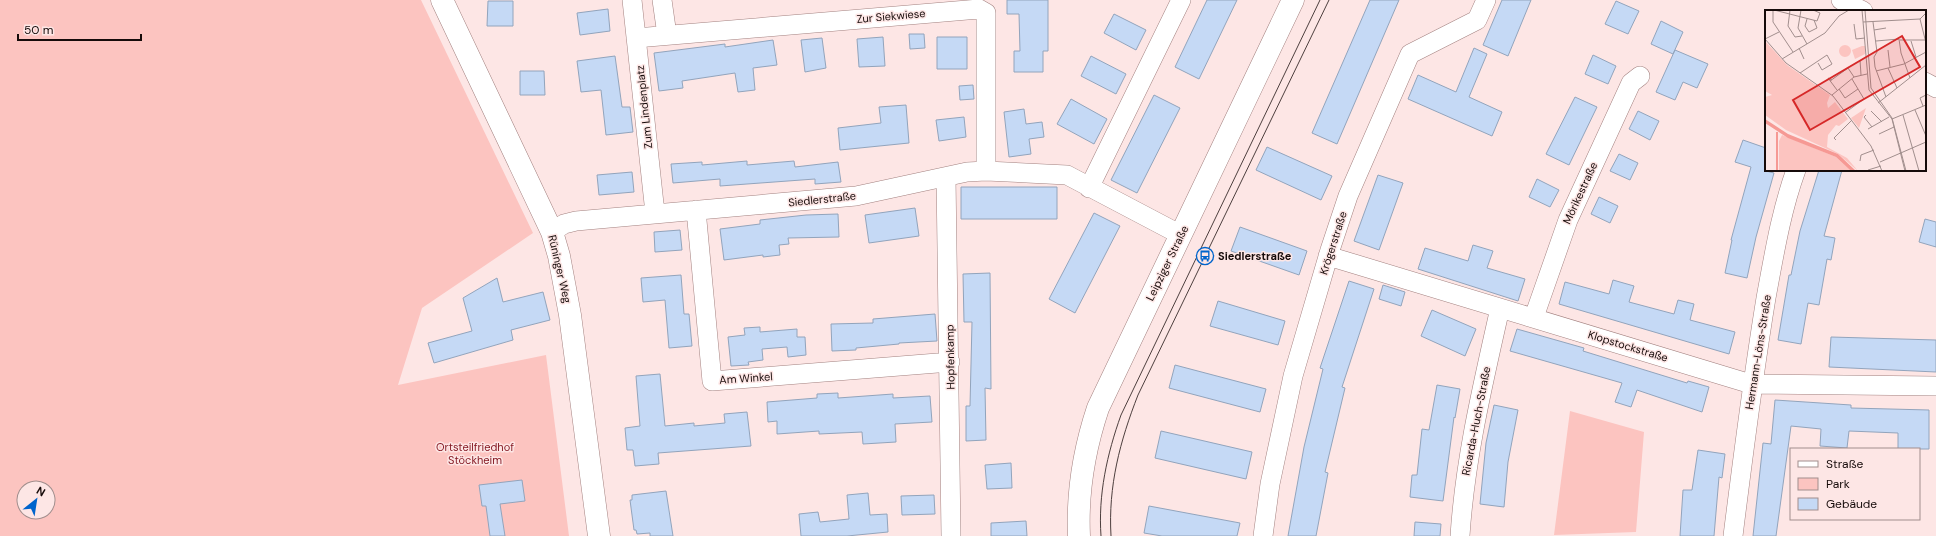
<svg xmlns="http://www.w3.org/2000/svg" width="1936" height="536" font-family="'DM Sans',sans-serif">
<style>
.green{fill:#fcc4c0;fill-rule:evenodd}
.building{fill:#c5d9f5;stroke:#92a4bc}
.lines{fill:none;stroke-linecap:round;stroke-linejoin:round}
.minor-casing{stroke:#a38280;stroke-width:20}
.tertiary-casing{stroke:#a38280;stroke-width:23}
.minor{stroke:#fff;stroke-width:19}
.tertiary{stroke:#fff;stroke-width:22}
.tram{stroke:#4d3f3e;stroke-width:1}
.labels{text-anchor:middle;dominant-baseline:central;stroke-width:3;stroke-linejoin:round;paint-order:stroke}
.street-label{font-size:11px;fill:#160b0a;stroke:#fde6e5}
.poi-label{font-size:11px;font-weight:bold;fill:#160b0a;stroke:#fde6e5;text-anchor:start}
.park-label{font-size:11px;fill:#82151f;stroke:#fde6e5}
.inset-river{fill:none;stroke:#f69994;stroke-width:2}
.inset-road{fill:none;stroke:#a18e8d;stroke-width:1}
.view{fill:#d62828;fill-opacity:0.15;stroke:#d62828;stroke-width:2}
.inset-edge{fill:none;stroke:#160b0a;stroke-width:2}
</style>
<rect width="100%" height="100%" fill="#fde6e5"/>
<path class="green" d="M0 0H421L533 233 422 308 398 385 546 355 569 536H0ZM24 488H48V512H24Z
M1570 411 1644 432 1636 532 1554 535Z"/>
<path class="building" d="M1007 0H1048V51H1043V72H1014V51H1020L1019 14H1007Z
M1207 0H1237L1199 79 1175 67Z
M1370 0H1399L1337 144 1312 133Z
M1502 0H1531L1508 56 1483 45Z
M488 1H513V26H487Z
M1616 1 1639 11 1628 34 1605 24Z
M608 9 610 31 580 35 577 13Z
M1114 14 1146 30 1136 50 1104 33Z
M1661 21 1683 32 1673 54 1651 44Z
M909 34H924L925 48 910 49Z
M883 37 885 66 859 67 857 39Z
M937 37H967V69H937Z
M822 38 826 68 805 72 801 40Z
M773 40 777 65 753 68 755 90 738 92 735 73 682 81 683 88 659 91 654 53 725 44V47Z
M1474 48 1487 54 1469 97 1502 112 1492 136 1408 99 1418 75 1456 92Z
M1675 50 1708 64 1697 88 1683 82 1675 100 1656 92Z
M1593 55 1616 66 1608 84 1585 74Z
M615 56 622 107H630L633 132 606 135 601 90 581 92 577 61Z
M1091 56 1126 74 1116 94 1081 76Z
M520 71H544L545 95H520Z
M973 85 974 99 960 100 959 86Z
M1154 95 1180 108 1137 193 1111 180Z
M1575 97 1597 107 1569 165 1546 154Z
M1071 99 1107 119 1094 144 1057 124Z
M906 105 909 143 840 150 838 128 881 123 879 107Z
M1024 109 1026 124 1042 122 1044 137 1029 139 1031 154 1009 157 1004 112Z
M1638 111 1659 121 1650 140 1629 129Z
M964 117 966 137 939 141 936 120Z
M1743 140 1766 148V171L1774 173 1756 237 1747 278 1725 273 1732 240H1731L1751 167 1735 162Z
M1267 147 1332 176 1321 200 1256 170Z
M1619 154 1638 163 1630 180 1610 171Z
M747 161V165L794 161 795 167 838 162 841 182 815 184V179L720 186V179L673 183 671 164 702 162V165Z
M1819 170H1842L1824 236 1835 238 1831 260 1827 259 1819 305 1808 303 1801 344 1778 340 1789 275H1791L1800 231Z
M632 172 634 192 599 195 597 175Z
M1378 175 1403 183 1379 250 1354 241Z
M1537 179 1559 190 1550 207 1529 197Z
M961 187H1057V219H961Z
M1599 197 1618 206 1610 223 1591 214Z
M915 208 919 236 869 243 865 215Z
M1094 213 1120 226 1075 313 1049 299Z
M838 214 839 237 788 238 789 244 779 245 780 255 763 257V255L724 260 720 229 760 224V220L806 215Z
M1925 219 1936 222V247L1919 242Z
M1240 227 1307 251 1299 275 1231 251Z
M680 230 682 250 655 252 654 232Z
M1473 245 1493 251 1487 268 1525 279 1518 301 1418 269 1425 248 1468 261Z
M990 273 991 389 985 388 986 440 966 441V406H970L972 322H964L963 274Z
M681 275 684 314H689L692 346 669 348 665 300 643 302 641 278Z
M497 278 503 302 543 292 550 320 511 330 513 340 434 363 428 343 472 331 463 298Z
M1613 280 1634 286 1629 302 1674 314 1678 300 1694 304 1690 320 1735 332 1729 354 1559 304 1565 282 1609 294Z
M1349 281 1374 289 1342 387 1345 388 1325 472 1328 473 1316 536H1288L1304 447 1323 369 1320 368Z
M1383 285 1405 292 1401 306 1379 299Z
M1218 301 1285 321 1278 345 1210 326Z
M1432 310 1476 329 1465 356 1421 336Z
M935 314 937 341 899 343V344L856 348V350L832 351 831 324 873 323V319Z
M760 327V332L797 329V337H805L806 355 788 357 787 347 762 349 763 360 748 362 749 365 731 366 728 337 745 335 744 328Z
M1517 329 1584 348 1583 351 1687 383 1688 381 1709 387 1702 412 1637 390 1631 407 1615 402 1622 383 1510 351Z
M1831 337 1936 340V372L1829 367Z
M1175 365 1266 389 1260 412 1169 388Z
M660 374 665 426 694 423V426L725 423 724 414 747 412 751 446 658 453 659 464 635 466 633 450H627L625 428 640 426 636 376Z
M1437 385 1460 389 1455 418 1454 417 1443 501 1410 497 1412 475H1417L1422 429 1429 430Z
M838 393V398L893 394V398L930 396 932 422 895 424 896 442 863 444 862 432 819 434V431L777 434V421L768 422 767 402 817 398V394Z
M1775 400 1851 405V408L1929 410V449H1898V433L1849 431 1847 448 1820 446 1821 429 1791 426 1776 536H1753L1763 443 1771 444Z
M1494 405 1518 410 1508 462 1504 507 1480 504 1486 443Z
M1161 431 1252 452 1246 479 1155 458Z
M1698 450 1725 454 1722 478 1719 477 1714 536H1680L1683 490H1692Z
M1011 463 1012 488 987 489 985 465Z
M522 480 525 501 500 504 505 536H490L486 506H482L479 485Z
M666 491 673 536H650V533L637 534 636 530H634L630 500H632V495Z
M868 493 870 515 887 514 888 532 847 536H801L799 514 818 512 820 522 849 519 847 495Z
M934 495 935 514 902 515 901 496Z
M1149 506 1240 523 1237 536H1162L1144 533Z
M1026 521 1027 536H991V523Z
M1415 522 1441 524 1440 536H1414Z"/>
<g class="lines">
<g class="minor-casing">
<path id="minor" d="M632 0 655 213
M662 0 667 35
M1841 0 1863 11
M636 38 979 9 986 13V171
M1925 82 1936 88
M946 177 951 536
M1089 188 1181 0
M696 210 712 381 950 362
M552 232 564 224 576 221 856 196 967 172 986 171 1067 175 1181 235
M1328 256 1751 384 1936 386
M1534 317 1568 220 1631 83 1640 76
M1263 536 1270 484 1293 376 1330 250 1348 196 1410 54 1477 20 1486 0
M1460 536C1465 458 1483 384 1500 308
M1733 536C1743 456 1753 377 1766 298 1774 255 1781 211 1796 170"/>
</g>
<g class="tertiary-casing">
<path id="tertiary" d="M442 0 552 232 559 256 570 315 599 536
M1079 536C1077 492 1084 450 1098 408L1293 0"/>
</g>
<use href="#minor" class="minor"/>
<use href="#tertiary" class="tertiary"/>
<path class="tram" d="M1101 536C1098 495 1107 454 1121 415L1320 0
M1111 536C1108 486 1120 441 1138 395L1329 0"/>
</g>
<defs>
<g id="bus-ring" transform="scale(0.9)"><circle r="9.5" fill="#fde6e5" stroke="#0064cc" stroke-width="1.5"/><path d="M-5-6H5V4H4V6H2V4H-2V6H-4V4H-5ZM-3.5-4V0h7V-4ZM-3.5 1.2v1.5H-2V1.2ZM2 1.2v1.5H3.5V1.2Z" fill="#0064cc"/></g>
</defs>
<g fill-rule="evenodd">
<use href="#bus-ring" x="1205" y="256"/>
</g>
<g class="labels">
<g class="street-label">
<text transform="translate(891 16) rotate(-5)">Zur Siekwiese</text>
<text transform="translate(644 107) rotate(-96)">Zum Lindenplatz</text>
<text transform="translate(1580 193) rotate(-65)">Mörikestraße</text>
<text transform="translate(822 199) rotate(-6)">Siedlerstraße</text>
<text transform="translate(1333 243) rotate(-72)">Krögerstraße</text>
<text transform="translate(1167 263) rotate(-64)">Leipziger Straße</text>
<text transform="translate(560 269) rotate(77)">Rüninger Weg</text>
<text transform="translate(1628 346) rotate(17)">Klopstockstraße</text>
<text transform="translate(1758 352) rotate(-81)">Hermann-Löns-Straße</text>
<text transform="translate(950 357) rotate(-91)">Hopfenkamp</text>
<text transform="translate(746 378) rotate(-4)">Am Winkel</text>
<text transform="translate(1476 421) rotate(-79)">Ricarda-Huch-Straße</text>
</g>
<g class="poi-label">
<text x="1218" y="256">Siedlerstraße</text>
</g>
<g class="park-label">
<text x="475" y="447">Ortsteilfriedhof<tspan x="475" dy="13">Stöckheim</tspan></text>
</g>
</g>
<g transform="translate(1765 10)">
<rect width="161" height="161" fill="#fde6e5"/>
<path d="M0 31 22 55 65 85 62 93 63 98 70 92 83 109 74 116 71 115 63 125 62 137 82 148 93 161 73 144 21 120 0 105V87L7 85 0 81ZM74 41a6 6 0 1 1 12 0a6 6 0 1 1-12 0ZM97 36H100V44L90 49 87 40ZM101 98 94 118 86 108ZM17 125 71 147 86 161H14V131Z" fill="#fcc4c0"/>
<path d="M0 109 23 124 73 144 91 161H86L71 147 23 128 0 113Z" fill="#f69994"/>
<path class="inset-river" d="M12 161V122"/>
<path class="inset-road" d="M8 0V12L28 42M9 0 52 11 55 3 48 0M25 0 23 16 30 27 37 26M36 0 33 18 42 34M97 0 104 80 127 109 140 161M100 0 106 78 127 108 141 161M160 4 155 9 161 33M42 9 40 16 44 22 52 18 49 10M98 12 155 9M108 12 112 42 109 47 110 57 121 87M89 14 91 29 100 28M109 20 121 18M0 29 21 53 68 86 106 136 117 161M0 29 14 22M135 30H161M111 31 134 29 136 43 145 68M146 31 151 47M34 38 39 49M123 40 125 57M17 49 60 23 74 6 84 0M95 50 96 65M123 58 132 78M111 61 139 54 161 42M35 63 62 45 67 54 57 60 53 53M67 70 63 68 72 80M65 71 83 58 89 67M74 79 80 88 93 79M67 85 89 67 102 64M113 93 161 55M158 96 155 88 161 85M150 100 161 126M106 101 117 112M81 102 99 89 87 69M101 105 99 107 107 117M138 105 154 161M127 109 161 95M103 119 124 107M114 124 129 117M71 130 69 128 87 110M95 151 96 145 109 140M115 152 161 132M103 160 116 156"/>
<path class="view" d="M137 26 155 57 45 120 28 90Z"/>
<rect width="161" height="161" class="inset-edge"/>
</g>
<rect x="1790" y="448" width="130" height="72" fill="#fde6e5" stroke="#a18e8d"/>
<rect x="1798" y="461" width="20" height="6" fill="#ffffff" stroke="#a18e8d"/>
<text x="1826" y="468" font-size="12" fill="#160b0a">Straße</text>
<rect x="1798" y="478" width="20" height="12" fill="#fcc4c0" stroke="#a18e8d"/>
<text x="1826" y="488" font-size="12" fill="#160b0a">Park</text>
<rect x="1798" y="498" width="20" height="12" fill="#c5d9f5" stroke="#a18e8d"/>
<text x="1826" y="508" font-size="12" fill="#160b0a">Gebäude</text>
<g transform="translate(36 500) rotate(30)"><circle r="19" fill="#fde6e5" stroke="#a18e8d"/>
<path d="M0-3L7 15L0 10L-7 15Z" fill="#0064cc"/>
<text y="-6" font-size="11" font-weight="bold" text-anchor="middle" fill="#160b0a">N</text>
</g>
<path d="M18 34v6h123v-6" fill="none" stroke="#160b0a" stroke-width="2"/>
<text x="24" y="34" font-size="12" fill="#160b0a" stroke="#fde6e5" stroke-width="3" paint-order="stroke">50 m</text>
</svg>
